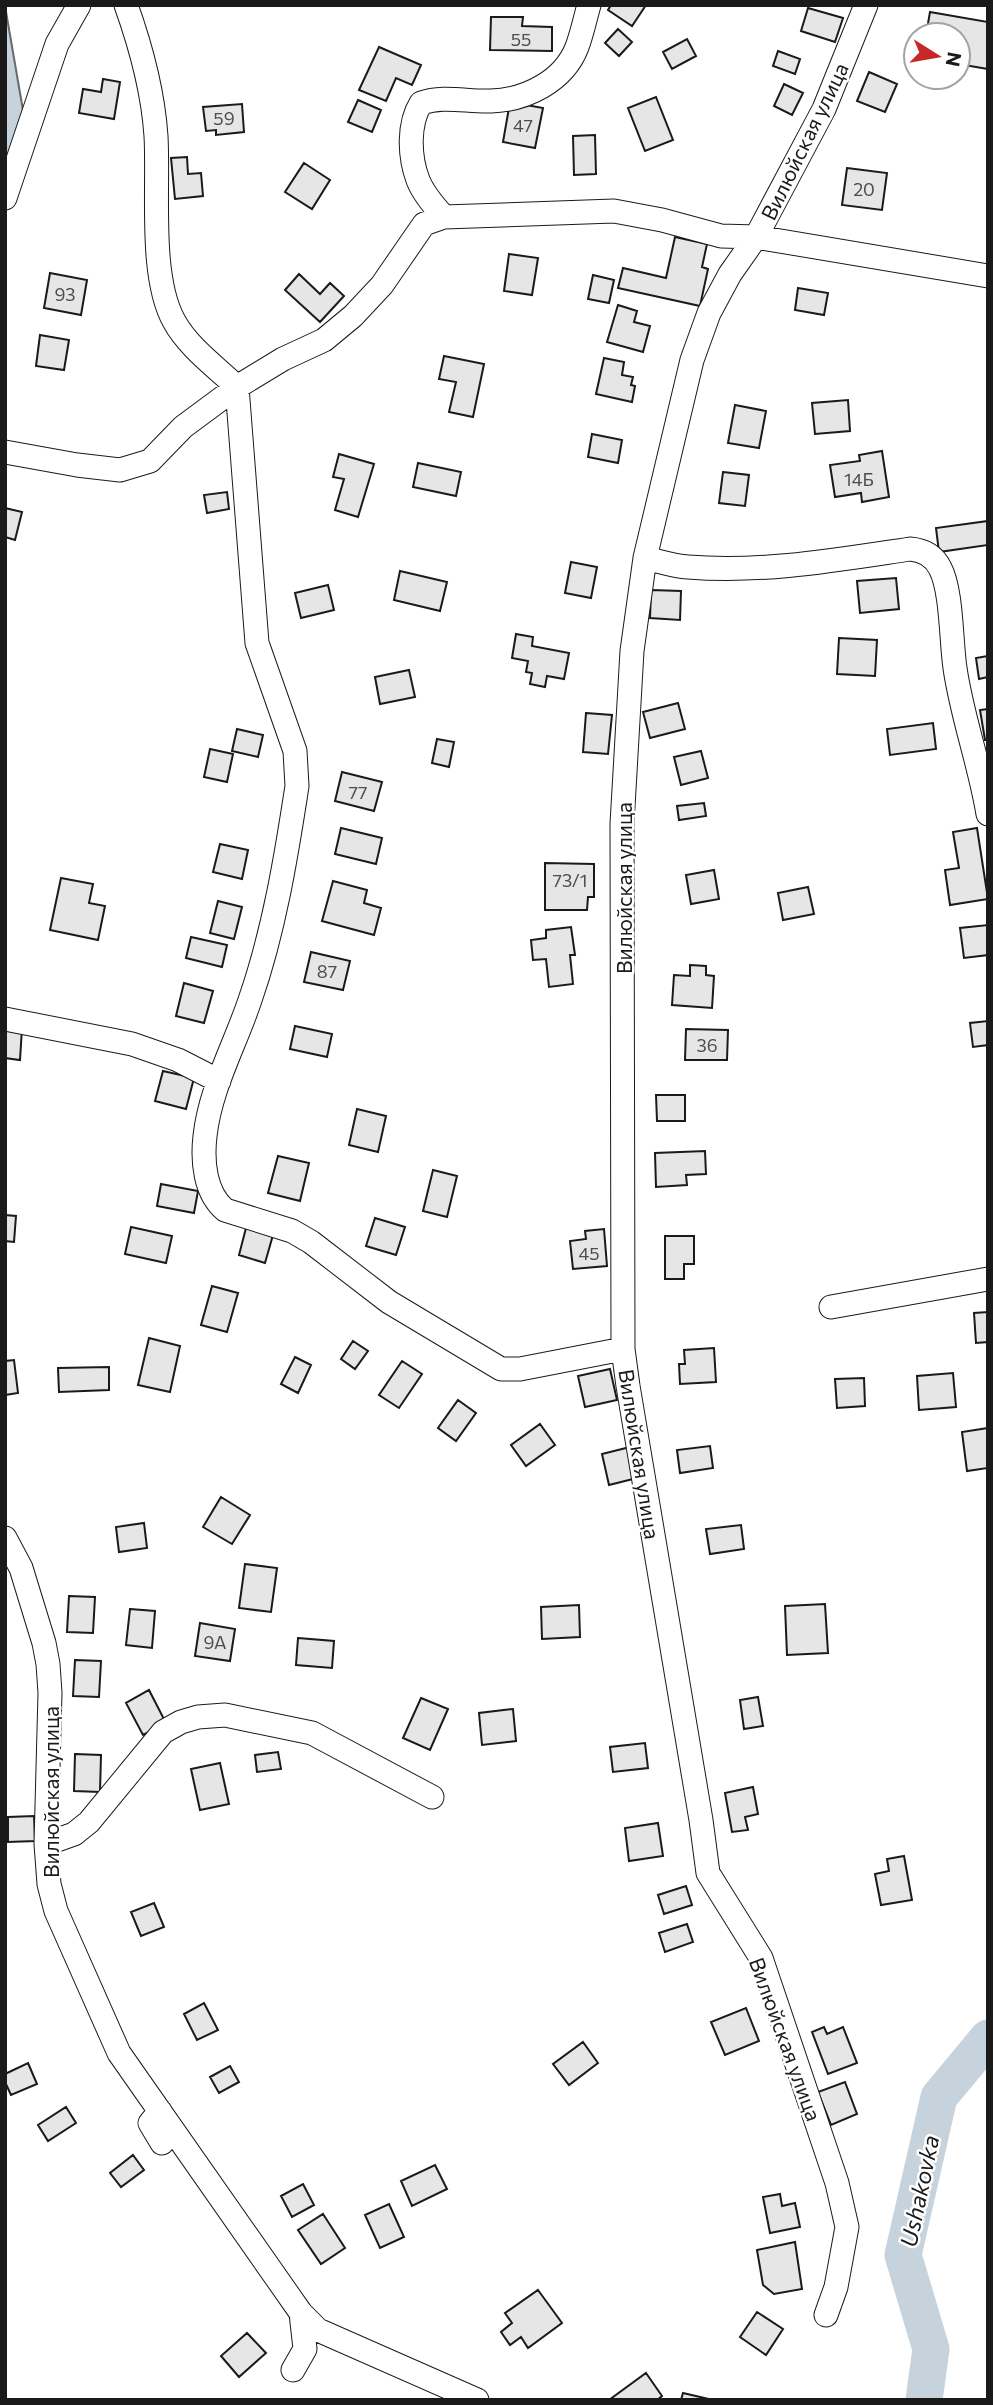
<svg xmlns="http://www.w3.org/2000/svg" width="993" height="2405" font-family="Commissioner,sans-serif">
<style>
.water{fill:#c6d2dc;stroke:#6a6a6a;stroke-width:2}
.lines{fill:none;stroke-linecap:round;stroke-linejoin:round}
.river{stroke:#c6d2dc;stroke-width:37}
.building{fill:#e6e6e6;stroke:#1a1a1a;stroke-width:2}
.minor-casing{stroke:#1a1a1a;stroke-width:25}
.minor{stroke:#fff;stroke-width:23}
.labels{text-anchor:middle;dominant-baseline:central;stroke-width:5;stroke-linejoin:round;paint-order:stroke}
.number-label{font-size:18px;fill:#4d4d4d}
.street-label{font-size:21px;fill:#1a1a1a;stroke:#fff}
.water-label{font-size:23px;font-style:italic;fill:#1a1a1a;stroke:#fff}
</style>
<rect width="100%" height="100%" fill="#fff"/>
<path class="water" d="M5 6 24 116 5 174Z"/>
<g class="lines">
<path class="river" d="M924 2400 931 2349 903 2255 939 2097 988 2038"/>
</g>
<path class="building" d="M611 5H646L632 26 608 10Z
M808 8 843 18 835 42 801 31Z
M930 12 988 22V69L958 64V35H926Z
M491 17H523L522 26 552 27V51L490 50Z
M618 29 632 42 619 56 605 43Z
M687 39 696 56 672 69 663 52Z
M379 47 421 65 412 85 396 78 386 101 359 90Z
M778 51 800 59 795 74 773 66Z
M869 72 897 84 885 112 857 101Z
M103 79 120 82 114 119 79 113 83 89 101 92Z
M784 84 803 93 792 115 774 106Z
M656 97 673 140 645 151 628 108Z
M358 100 381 110 372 132 348 122Z
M510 102 543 108 535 148 503 142Z
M242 104 244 132 216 135V130L206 131 203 107Z
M595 135 596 174 574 175 573 136Z
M187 157 188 174 201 173 203 196 175 199 171 158Z
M304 163 330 180 312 209 285 192Z
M847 168 887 173 882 210 842 205Z
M675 237 707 244 702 267 708 269 700 306 618 288 623 268 666 278Z
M509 254 538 258 532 295 504 291Z
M50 273 87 280 81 315 44 308Z
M299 274 320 294 330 283 344 296 320 322 285 290Z
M593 275 614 280 609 303 588 299Z
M798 288 828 293 824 315 795 310Z
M618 305 637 311 634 322 650 326 643 352 607 342Z
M40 335 69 340 64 370 36 366Z
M444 356 484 364 473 417 449 412 456 382 439 379Z
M604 358 624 362 622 375 633 377 631 385 635 386 632 402 596 394Z
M848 400 850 431 815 434 812 403Z
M735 405 766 411 759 448 728 443Z
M592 434 622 440 618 463 588 457Z
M882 451 889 497 862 502 861 493 835 497 830 465 860 461 859 455Z
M339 454 374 464 358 517 335 510 344 479 333 477Z
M418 463 461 472 456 496 413 487Z
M723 472 749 475 745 506 719 503Z
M227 492 229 509 207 513 204 495Z
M5 508 22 512 15 540 5 537Z
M988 521V545L939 552 936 528Z
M571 562 597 567 591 598 565 593Z
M400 571 447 582 440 611 394 600Z
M896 578 899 609 860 613 857 581Z
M328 585 334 610 301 618 295 593Z
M651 590 681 591 680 620 650 618Z
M516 634 533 637 532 646 569 653 564 679 547 676 545 687 530 684 532 673 526 672 528 661 512 658Z
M839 638 877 640 875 676 837 674Z
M988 656V677L979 679 976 658Z
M409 670 415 697 380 704 375 677Z
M678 703 685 729 650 738 643 712Z
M988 709V740H985L980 710Z
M586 713 612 715 608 754 583 752Z
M933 723 936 749 890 755 887 729Z
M237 729 263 735 258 757 232 751Z
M437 739 454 742 449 767 432 763Z
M210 749 233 754 227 782 204 777Z
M701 751 708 778 681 785 674 757Z
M342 772 382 782 374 811 335 801Z
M704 803 706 816 679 820 677 806Z
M341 828 382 838 376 864 335 854Z
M977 828 988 899 950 905 945 870 959 868 953 832Z
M220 844 248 850 242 879 213 872Z
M545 863 594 864V897H588L587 910H545Z
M714 870 719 899 691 904 686 875Z
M61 878 93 884 89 903 105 906 98 940 50 930Z
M333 881 367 890 364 903 381 908 374 935 322 921Z
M808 887 814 914 783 920 778 893Z
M218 901 242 907 234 939 210 933Z
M988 925V955L964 958 960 928Z
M571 927 575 955H570L573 984 549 987 546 959 533 960 531 940 546 938V930Z
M191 937 227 945 222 967 186 958Z
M311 952 350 961 343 990 304 982Z
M690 965 706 966V975L714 976 712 1008 672 1005 674 975 690 976Z
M184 983 213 991 204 1023 176 1016Z
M988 1021V1045L973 1047 970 1023Z
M295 1026 332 1034 327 1057 290 1049Z
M5 1027 22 1028 20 1060 5 1058Z
M686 1029 728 1030 727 1060H685Z
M163 1071 194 1078 186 1109 155 1101Z
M656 1095H685V1121H657Z
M357 1109 386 1116 378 1152 349 1145Z
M705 1151 706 1174 686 1175 687 1185 656 1187 655 1153Z
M278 1156 309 1163 300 1201 268 1193Z
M433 1170 457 1176 447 1217 423 1211Z
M161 1184 198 1191 194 1213 157 1206Z
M5 1215 16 1216 14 1242 5 1241Z
M375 1218 405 1227 396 1255 366 1246Z
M131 1227 172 1236 166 1263 125 1254Z
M246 1228 273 1235 265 1263 239 1255Z
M604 1229 607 1266 573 1269 570 1241 586 1239 585 1231Z
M665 1236H694V1264H684V1279H665Z
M212 1286 238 1293 227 1332 201 1325Z
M988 1312V1342L976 1343 974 1313Z
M149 1338 180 1346 170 1392 138 1385Z
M353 1341 368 1351 355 1369 341 1359Z
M714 1348 716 1382 680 1384 679 1364H685L684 1350Z
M295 1357 311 1365 298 1393 281 1384Z
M14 1360 18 1393 5 1395V1361Z
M402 1361 422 1374 399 1408 379 1395Z
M109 1367V1390L59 1392 58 1368Z
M610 1369 617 1400 585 1407 578 1376Z
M953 1373 956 1407 919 1410 917 1376Z
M864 1378 865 1406 837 1408 835 1379Z
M458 1400 476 1413 456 1441 438 1428Z
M540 1424 555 1445 526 1466 511 1445Z
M988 1428V1468L967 1471 962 1432Z
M710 1446 713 1468 680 1473 677 1450Z
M630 1447 637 1478 609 1485 602 1454Z
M221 1497 250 1515 232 1544 203 1527Z
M144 1523 147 1548 119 1552 116 1527Z
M741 1525 744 1549 710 1554 706 1529Z
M245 1564 277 1568 271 1612 239 1608Z
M69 1596 95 1597 93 1633 67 1632Z
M825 1604 828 1653 787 1655 785 1606Z
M579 1605 580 1637 542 1639 541 1607Z
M130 1609 155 1611 152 1648 126 1645Z
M200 1623 235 1629 230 1661 195 1656Z
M298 1638 334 1641 332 1668 296 1665Z
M75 1660 101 1661 99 1697 73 1696Z
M149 1690 166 1723 143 1735 126 1703Z
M758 1697 763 1726 744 1729 740 1700Z
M421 1698 448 1709 430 1750 403 1738Z
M513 1709 516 1741 482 1745 479 1713Z
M645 1743 648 1768 613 1772 610 1747Z
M278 1752 281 1769 257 1772 255 1755Z
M75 1754 101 1755 100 1792 74 1791Z
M220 1763 229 1804 200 1810 191 1769Z
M753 1787 758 1814 745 1817 748 1830 732 1832 725 1793Z
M34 1816 35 1841 8 1842V1817Z
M658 1823 663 1856 629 1861 625 1828Z
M904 1856 912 1900 881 1905 875 1874 889 1871 887 1859Z
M686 1886 692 1905 664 1914 658 1895Z
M154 1903 164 1927 141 1936 131 1912Z
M687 1924 693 1942 665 1952 659 1933Z
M204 2003 218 2030 197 2040 184 2014Z
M746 2008 759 2041 725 2055 711 2022Z
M824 2027 827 2034 843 2027 857 2063 828 2074 812 2032Z
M583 2042 598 2063 569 2085 553 2064Z
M28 2063 37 2084 11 2095 5 2082V2074Z
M230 2066 239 2082 219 2093 210 2077Z
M845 2082 857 2114 831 2125 818 2092Z
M66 2107 76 2123 48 2141 38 2125Z
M133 2155 144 2170 121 2187 110 2173Z
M435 2165 447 2189 412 2206 401 2181Z
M303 2184 314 2205 292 2217 281 2196Z
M780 2194 782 2206 795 2203 800 2227 770 2233 763 2197Z
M389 2204 404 2237 380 2248 365 2215Z
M323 2214 345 2248 321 2264 298 2230Z
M795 2242 802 2289 774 2294 763 2285 757 2250Z
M538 2290 562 2323 528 2348 521 2337 510 2345 501 2332 512 2323 505 2313Z
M757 2312 783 2329 766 2355 740 2337Z
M247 2333 266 2353 239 2377 221 2356Z
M646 2373 662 2396 657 2400H609Z
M683 2393 713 2400H681Z"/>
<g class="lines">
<g class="minor-casing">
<path id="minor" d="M126 5C141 47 153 91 156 136 159 189 149 276 174 321 188 347 216 367 237 387L257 643 295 751 297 786C286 858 274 931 250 1000 235 1045 210 1089 205 1136 202 1162 205 1193 225 1210L292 1231 311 1242 389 1302 501 1369H520L623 1349
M5 198 57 44 79 5
M444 217C434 206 423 193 418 180 409 156 408 124 421 103 444 95 467 102 491 101 526 100 564 81 577 47 582 34 585 19 589 5
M5 452 77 465 120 470 150 461 183 427 237 387 283 359 324 340 353 316 382 285 424 224 444 217 614 211 662 220 721 236 756 237 988 276
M645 558C659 561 673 566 688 567 763 573 836 560 910 549 923 550 934 556 940 568 952 590 951 642 955 668 962 717 980 765 988 814
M5 1019 132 1044 178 1060 219 1081
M831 1307 988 1279
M5 1538 21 1568 44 1643 48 1664 50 1693 46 1844 49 1884 56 1911 119 2053 301 2313 318 2330 477 2400
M46 1844 74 1834 89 1822 163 1732 181 1722 198 1717 225 1715 312 1733 432 1797
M160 2111 150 2123 162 2143
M826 2315 836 2287 847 2227 837 2183 761 1958 708 1873 701 1820 628 1386 623 1349 622 824 632 651 645 558 692 360 709 313 730 274 756 237 824 109 866 5
M293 2370 305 2349 301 2313"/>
</g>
<use href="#minor" class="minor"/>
</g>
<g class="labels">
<g class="number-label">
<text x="521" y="39">55</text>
<text x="224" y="118">59</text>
<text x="523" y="125">47</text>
<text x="864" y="189">20</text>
<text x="65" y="294">93</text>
<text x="859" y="479">14Б</text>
<text x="358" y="792">77</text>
<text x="570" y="880">73/1</text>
<text x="327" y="971">87</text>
<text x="707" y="1045">36</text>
<text x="589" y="1253">45</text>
<text x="215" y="1642">9А</text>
</g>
<g class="street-label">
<text transform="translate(804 141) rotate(-64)">Вилюйская улица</text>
<text transform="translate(623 888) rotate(-90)">Вилюйская улица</text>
<text transform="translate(640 1454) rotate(81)">Вилюйская улица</text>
<text transform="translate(50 1792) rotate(-90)">Вилюйская улица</text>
<text transform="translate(786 2039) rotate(70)">Вилюйская улица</text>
</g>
<g class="water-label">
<text transform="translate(919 2191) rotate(-78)">Ushakovka</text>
</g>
</g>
<rect width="993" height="2405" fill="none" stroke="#1a1a1a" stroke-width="14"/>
<g transform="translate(937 56) rotate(101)"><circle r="33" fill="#ffffff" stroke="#a3a3a3" stroke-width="2"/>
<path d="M0-5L12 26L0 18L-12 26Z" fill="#c62828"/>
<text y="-10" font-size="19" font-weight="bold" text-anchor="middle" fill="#1a1a1a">N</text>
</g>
</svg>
